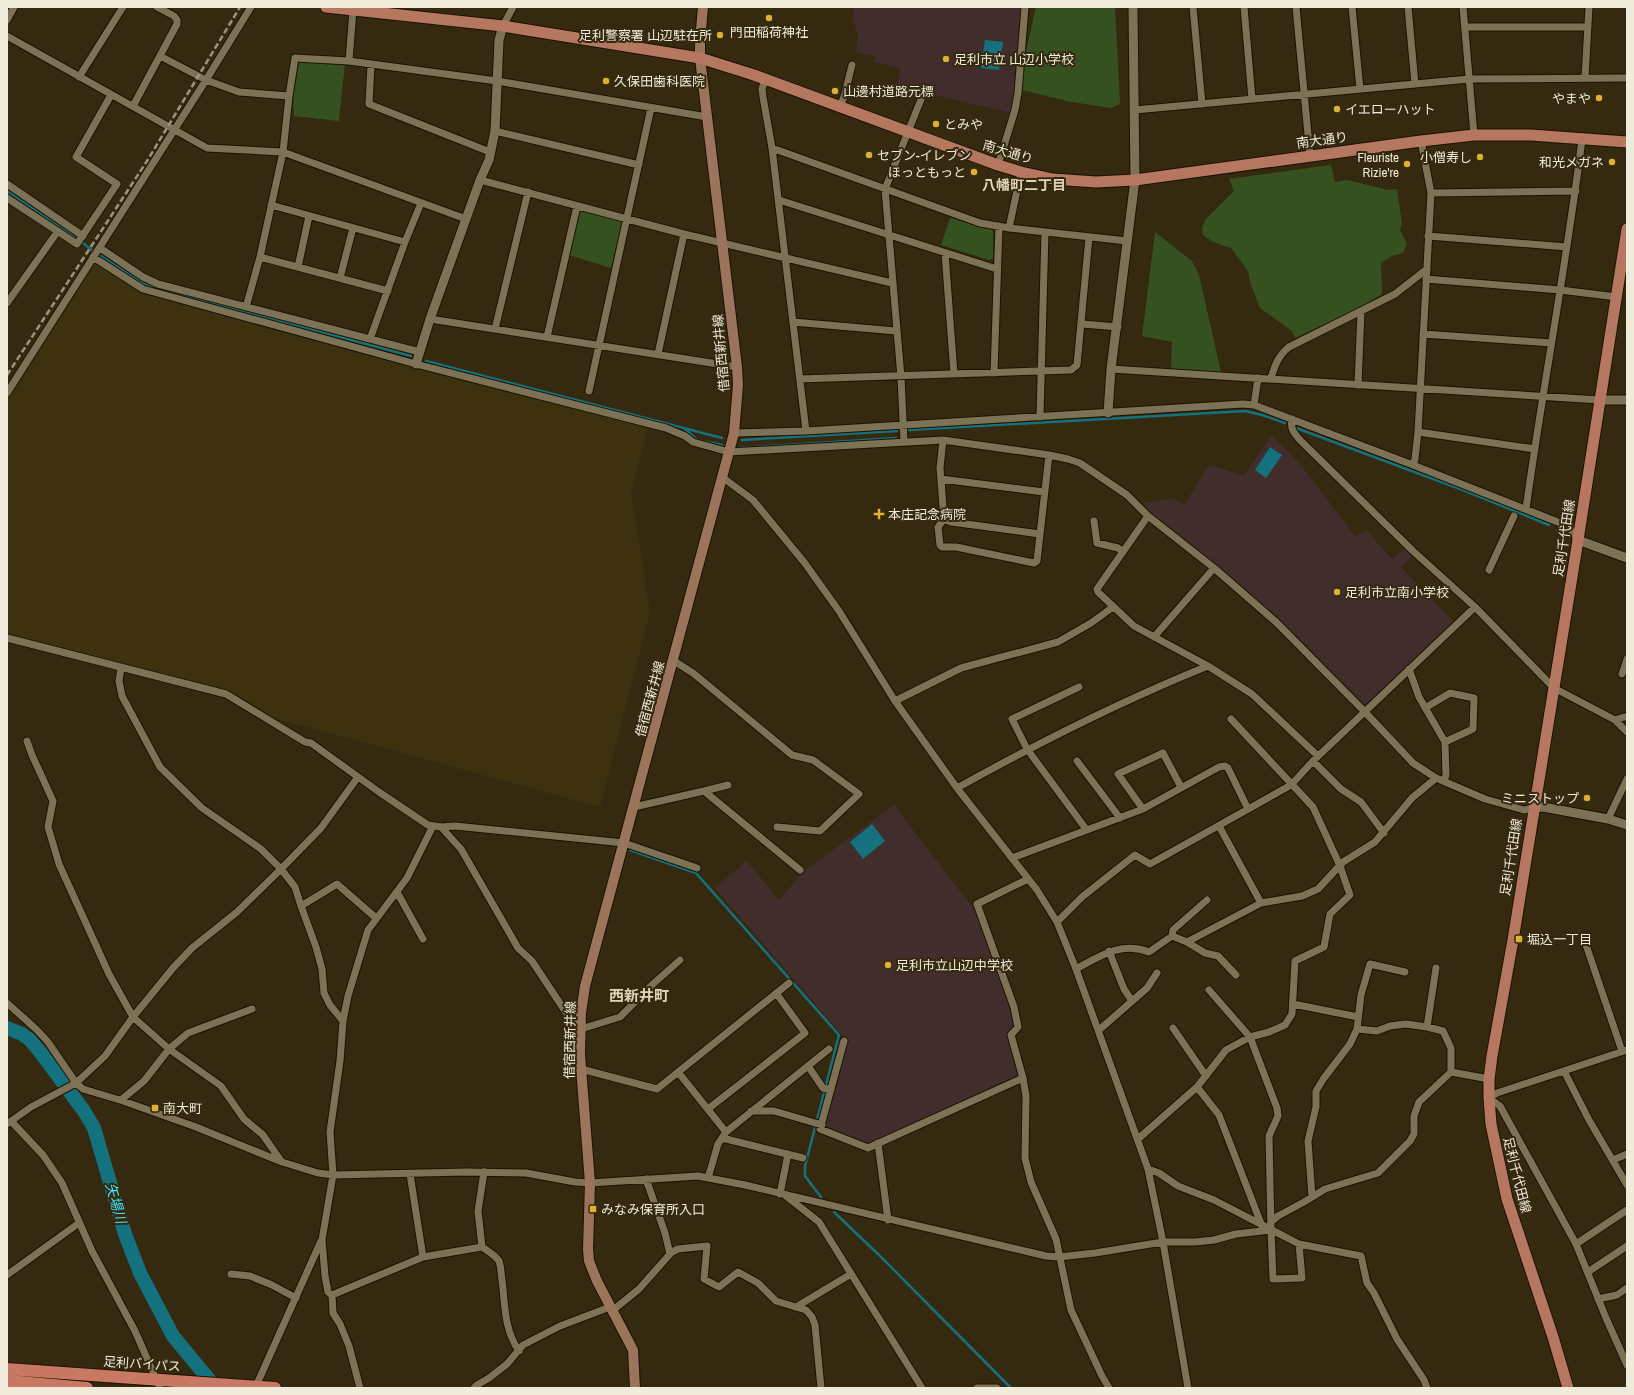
<svg xmlns="http://www.w3.org/2000/svg" width="1634" height="1395" font-family="'Archivo Narrow','Noto Sans JP',sans-serif">
<style>
.built{fill:#3e310f}
.education{fill:#412d2b}
.green{fill:#34511f}
.water{fill:#14717e}
.lines{fill:none;stroke-linecap:round;stroke-linejoin:round}
.stream{stroke:#14717e;stroke-width:2.5}
.river{stroke:#14717e;stroke-width:14}
.minor-casing{stroke:#1c1200;stroke-width:9}
.tertiary-casing{stroke:#1c1200;stroke-width:11}
.secondary-casing{stroke:#1c1200;stroke-width:12}
.primary-casing{stroke:#1c1200;stroke-width:13}
.trunk-casing{stroke:#1c1200;stroke-width:14}
.minor{stroke:#7e7256;stroke-width:7}
.tertiary{stroke:#7e7256;stroke-width:9}
.secondary{stroke:#9a745b;stroke-width:10}
.primary{stroke:#b57760;stroke-width:11}
.trunk{stroke:#c87863;stroke-width:12}
.rail{stroke:#9c9480;stroke-width:2.5;stroke-dasharray:6 3;stroke-linecap:butt}
.poi-dot{fill:#deb133;stroke:#352a10;stroke-width:1.5}
.labels{text-anchor:middle;dominant-baseline:central;stroke-width:4;stroke-linejoin:round;paint-order:stroke}
.poi-label{font-size:13px;fill:#f1ebdb;stroke:#352a10;text-anchor:start}
.street-label{font-size:13px;fill:#f1ebdb;stroke:#352a10}
.neighbourhood-label{font-size:14px;font-weight:bold;fill:#e1d4b5;stroke:#352a10}
.water-label{font-size:14px;font-style:italic;fill:#42e4fb;stroke:#352a10}
.quarter-label{font-size:15px;font-weight:bold;fill:#e1d4b5;stroke:#352a10}
</style>
<rect width="100%" height="100%" fill="#352a10"/>
<path class="built" d="M93 257 143 289 649 424 631 492 650 612 600 807 260 714 225 694 7 638V393Z"/>
<path class="education" d="M854 7H1021L1015 95 1011 113 897 86 900 68 874 62 876 56 856 53 858 36 853 19Z
M1272 435 1304 469 1355 536 1366 530 1392 559 1405 548 1412 556 1401 567 1454 622 1365 705 1277 618 1217 565 1174 532 1150 512 1143 503 1174 498 1184 505 1209 465 1244 475Z
M894 805 979 916 1013 1013 1016 1026 1008 1034 1017 1073 1016 1076 869 1144 823 1125 847 1041 715 888 747 861 779 900 803 872Z"/>
<path class="green" d="M1036 7H1115L1120 104 1111 108 1071 102 1022 90 1025 56Z
M297 61 345 63 339 121 294 116 293 98Z
M1331 165 1335 182 1347 180 1388 190 1397 189 1402 223 1400 230 1407 244 1403 253 1392 256 1381 263 1382 294 1361 307 1295 338 1292 331 1260 308 1251 285 1248 271 1231 248C1220 245 1212 242 1203 235L1202 228 1205 220 1234 191 1229 179Z
M580 210 623 220 611 268 569 255Z
M950 218 990 228 993 231V258L989 260 941 245Z
M1155 232 1192 261 1199 275 1221 372 1171 370 1172 342 1142 336Z"/>
<path class="water" d="M985 40 1003 42 999 70 981 68Z
M1270 447 1282 455 1266 478 1255 470Z
M872 824 885 841 863 859 850 842Z"/>
<g class="lines">
<path class="stream" d="M7 191 76 238
M83 243 93 251
M101 256 146 285 411 356
M426 361 722 438
M684 428 697 440 722 445
M1296 428 1463 490 1549 525
M909 430 1245 411 1262 415 1285 423
M742 440 897 431
M739 448 896 438
M630 850 696 873 839 1035 805 1166V1176L821 1197
M834 1212 880 1256 1011 1388"/>
<path class="river" d="M7 1028 22 1034 30 1040 41 1053 84 1111 94 1128 125 1234 140 1273 173 1336 216 1388"/>
<g class="minor-casing">
<path id="minor" d="M1193 7 1202 104
M1244 7 1252 99
M1296 7 1310 156
M1352 7 1360 89
M1408 7 1415 84
M1463 7 1474 135
M7 20 14 7
M503 26 513 7
M1465 27H1588
M7 36 207 148 283 152 260 257 246 307
M160 56 206 80 239 92 289 96 283 152 466 219
M349 61 497 81 707 117
M371 65 369 104 490 152
M79 77 123 7
M1585 78 1589 7
M765 79 762 89 763 97 772 148 806 431
M289 96 295 58 349 61 353 10
M133 106 177 24V20L174 16 157 7
M840 106 844 97 852 65
M1135 110 1469 79 1627 78
M495 131 639 165
M772 148 980 223 1009 228 1127 241
M998 165 1015 110 1018 93 1025 7
M480 180 684 234 892 283
M7 184 83 236
M1431 193 1576 191
M7 198 77 244 117 184 76 157 111 95
M779 200 997 269
M271 205 405 242
M1009 228 1021 172
M1428 236 1567 247
M100 248 143 277 158 284 420 352
M945 253 954 374
M93 257 143 289 416 364 666 428 685 436 693 442 729 452 943 440 1049 455 1068 459 1080 463 1127 495 1148 516 1214 568 1276 622 1364 711 1413 763 1436 778 1485 799 1524 810 1533 808
M260 257 388 291
M298 267 309 216
M340 278 353 228
M1426 279 1560 290 1617 297
M7 303 58 231
M430 319 737 367
M793 322 896 331
M1082 324 1118 327
M495 329 528 192
M1423 334 1551 343
M547 337 577 206
M370 339 405 242 421 203
M658 354 684 234
M1111 369 1600 400
M994 373 999 226
M1271 378C1275 365 1278 356 1289 347L1395 294 1427 269
M800 379 1071 370 1077 365 1089 237
M1358 385 1361 311
M589 391 651 108
M7 393 206 80 251 7
M1254 405 1258 378
M1040 417 1045 232
M1292 419C1290 429 1294 433 1300 440L1413 551 1475 607 1554 688 1615 720 1627 732
M1418 432 1535 449
M734 433 806 431 1243 404 1254 405 1413 465 1568 526 1578 540
M943 440 940 468 944 519 938 527 940 545 942 547H956L1034 563 1037 561 1049 455
M904 442 901 377 885 189 924 92
M1413 465 1415 459 1418 432 1431 193 1421 141
M722 477 753 500 804 562 839 611 895 701 957 788 1037 890 1057 922 1076 969 1148 1169 1163 1242 1188 1388
M941 479 1044 492
M1526 509C1543 385 1567 262 1582 139
M1148 516 1097 589 1098 592 1134 626 1208 666 1252 694 1318 756
M944 519 951 522 1040 534
M1094 521 1097 543 1118 548 1123 552
M1489 570 1514 516
M1154 637 1214 568
M7 638 226 694 305 742 311 743 379 792 428 825 441 827 455 826 624 843 697 868
M674 661 693 673 792 755 813 760 859 794 820 831 777 827
M121 668 119 681 122 696 160 767 202 808 261 849 281 869 295 887 301 906
M1409 669 1419 697 1445 742 1446 775 1444 781
M1622 674 1627 659
M1079 687 1012 719 1027 749 1086 829
M895 701 961 668 1058 642 1091 623 1113 607
M1425 708 1450 693 1474 698 1473 729 1445 742
M1615 720 1624 717H1627
M27 741 32 755 53 801 48 827 59 864 109 974 133 1017 169 1049 221 1086 244 1119 263 1135 281 1161
M1077 761 1120 818
M1313 761 1341 789 1361 802 1384 833
M957 788C1038 743 1121 701 1208 666
M704 791 728 785
M634 807 704 791 800 870
M1143 809 1118 774 1163 753 1181 787
M1608 819 1627 779
M1219 826 1261 903
M441 827 461 849 518 948 532 961 567 1014 581 1029 620 1017 653 984 680 960
M1012 858 1143 809 1219 767 1225 766 1228 768 1248 809
M1028 879 977 904 1014 1007 1018 1027 1011 1035 1023 1078 1026 1096 1025 1158 1031 1182 1056 1239 1071 1310 1102 1376 1109 1388
M397 892 423 939
M1057 922 1082 897 1135 855 1150 864 1291 785 1313 761 1475 607
M1172 936 1173 930 1207 900
M1584 939 1622 1051
M1187 942 1205 953 1218 956 1236 975
M1109 951 1124 989 1132 1001
M1076 969C1100 956 1122 941 1149 952L1172 936 1187 942 1261 903 1302 896 1318 889 1343 862 1375 842 1412 798 1436 778
M7 1003 37 1030 48 1042 76 1083 83 1089 123 1101 196 1127 282 1162 318 1173 333 1175 467 1172 526 1173 575 1182 590 1183 698 1176 745 1185 1046 1256 1059 1257 1095 1253 1163 1242H1195L1214 1240 1236 1234 1271 1230 1269 1136 1278 1116 1277 1108 1250 1037 1209 990
M1293 1004 1358 1017
M343 1021 330 1005 324 993 322 969 316 947 301 906 337 884 376 918
M1427 1027 1436 968
M1173 1028 1206 1076
M1099 1030 1147 988 1157 973
M844 1041 820 1129 868 1148 1023 1078
M1627 1050 1497 1093 1489 1098 1500 1106 1576 1244 1606 1318 1627 1365
M808 1066 823 1088 831 1090
M581 1069 657 1089 789 983
M1564 1071 1589 1120 1627 1185
M678 1072 726 1132
M1451 1072 1489 1079
M1197 1087 1219 1115 1262 1226
M121 1100 144 1081 169 1049 188 1033 252 1009
M708 1109 805 1033 776 993
M751 1111H774L822 1125
M11 1121 43 1155 62 1183 92 1251 135 1331 160 1388
M7 1124 31 1107 76 1083 105 1056 133 1017 173 968 192 948 237 912 281 869 321 828 358 777
M722 1138 803 1158
M1138 1139 1197 1087 1226 1050 1250 1037 1269 1032 1285 1025 1292 1014 1295 961 1324 947 1330 914 1350 895 1340 866 1313 807 1231 719
M878 1143 888 1220
M1613 1160 1627 1154
M1148 1169 1159 1173 1178 1186 1214 1200 1299 1244 1361 1256 1367 1283 1374 1293 1397 1339 1424 1380 1427 1388
M484 1172 478 1211 482 1247C488 1251 495 1255 499 1261 501 1266 501 1274 502 1280 505 1304 504 1330 519 1351
M410 1174 423 1257
M708 1178 718 1144 726 1132 829 1049
M780 1194 788 1154
M786 1196 819 1222 922 1388
M1312 1197 1308 1141 1316 1107V1091L1324 1078 1350 1044 1357 1029 1361 995 1370 964 1405 972
M1271 1222 1278 1216 1304 1202 1325 1189 1378 1173 1410 1141 1414 1134V1116L1419 1102 1451 1072V1048L1443 1031 1427 1027 1406 1024 1390 1026 1377 1031 1357 1029
M1271 1230 1273 1279 1302 1278 1299 1244
M1576 1244 1627 1210
M670 1253 678 1249 707 1246 704 1279 719 1287 738 1272 758 1283 776 1301 806 1310 812 1317 815 1325 821 1388
M1588 1272 1627 1246
M231 1274 250 1276 272 1285 296 1298
M7 1275 79 1223
M332 1295 423 1257 482 1247
M1598 1299 1617 1295 1627 1288
M796 1307 851 1274
M612 1311 639 1289 670 1254 665 1233 646 1179
M256 1386 321 1241
M360 1388 349 1346 340 1324 333 1313 332 1295 328 1292 325 1276 322 1240 333 1175 330 1132 340 1061 343 1021 348 996 368 930 407 878 433 826
M474 1388 477 1385 489 1378 507 1364 523 1345 560 1326 610 1307
M977 1388H997"/>
</g>
<g class="tertiary-casing">
<path id="tertiary" d="M416 364 430 319 480 180 489 160 495 131 499 40 503 26
M1600 400H1627
M1108 413 1111 369 1135 180 1133 7
M1578 540 1627 558
M1533 808 1543 807 1608 819 1627 825"/>
</g>
<g class="secondary-casing">
<path id="secondary" d="M635 1388 633 1350 597 1281 589 1261 588 1249 590 1183 580 1055 581 1013 585 986 734 433 738 385 737 367 700 58V41L703 7"/>
</g>
<g class="primary-casing">
<path id="primary" d="M326 7 503 26 700 58 754 75 998 165 1021 172 1053 179 1096 182 1135 180 1421 141 1474 135H1531L1627 142
M1568 1388 1553 1337 1507 1199 1491 1124 1489 1098V1079L1492 1056 1513 940 1578 540 1627 229"/>
</g>
<g class="trunk-casing">
<path id="trunk" d="M7 1369 275 1388
M7 1381 87 1388"/>
</g>
<use href="#minor" class="minor"/>
<use href="#tertiary" class="tertiary"/>
<use href="#secondary" class="secondary"/>
<use href="#primary" class="primary"/>
<use href="#trunk" class="trunk"/>
<path class="rail" d="M7 375 147 161 240 7"/>
</g>
<g class="poi-dot">
<circle cx="769" cy="18" r="4"/>
<circle cx="720" cy="35" r="4"/>
<circle cx="946" cy="59" r="4"/>
<circle cx="606" cy="81" r="4"/>
<circle cx="835" cy="91" r="4"/>
<circle cx="1599" cy="98" r="4"/>
<circle cx="1337" cy="109" r="4"/>
<circle cx="936" cy="124" r="4"/>
<circle cx="869" cy="155" r="4"/>
<circle cx="1480" cy="157" r="4"/>
<circle cx="1612" cy="162" r="4"/>
<circle cx="1407" cy="164" r="4"/>
<circle cx="974" cy="172" r="4"/>
<path d="M877 508h4v4h4v4h-4v4h-4v-4h-4v-4h4z"/>
<circle cx="1337" cy="592" r="4"/>
<circle cx="1587" cy="798" r="4"/>
<rect x="1515" y="935" width="8" height="8" rx="2"/>
<circle cx="888" cy="965" r="4"/>
<rect x="151" y="1104" width="8" height="8" rx="2"/>
<rect x="589" y="1205" width="8" height="8" rx="2"/>
</g>
<g class="labels">
<g class="poi-label">
<text x="769" y="32" text-anchor="middle">門田稲荷神社</text>
<text x="712" y="35" text-anchor="end">足利警察署 山辺駐在所</text>
<text x="954" y="59">足利市立 山辺小学校</text>
<text x="614" y="81">久保田歯科医院</text>
<text x="843" y="91">山邊村道路元標</text>
<text x="1591" y="98" text-anchor="end">やまや</text>
<text x="1345" y="109">イエローハット</text>
<text x="944" y="124">とみや</text>
<text x="877" y="155">セブン-イレブン</text>
<text x="1399" y="157" text-anchor="end">Fleuriste<tspan x="1399" dy="15">Rizie're</tspan></text>
<text x="1472" y="157" text-anchor="end">小僧寿し</text>
<text x="1604" y="162" text-anchor="end">和光メガネ</text>
<text x="966" y="172" text-anchor="end">ほっともっと</text>
<text x="888" y="514">本庄記念病院</text>
<text x="1345" y="592">足利市立南小学校</text>
<text x="1579" y="798" text-anchor="end">ミニストップ</text>
<text x="1527" y="939">堀込一丁目</text>
<text x="896" y="965">足利市立山辺中学校</text>
<text x="163" y="1108">南大町</text>
<text x="601" y="1209">みなみ保育所入口</text>
</g>
<g class="street-label">
<text transform="translate(1322 140) rotate(-8)">南大通り</text>
<text transform="translate(1008 152) rotate(17)">南大通り</text>
<text transform="translate(721 353) rotate(-95)">借宿西新井線</text>
<text transform="translate(1564 538) rotate(-81)">足利千代田線</text>
<text transform="translate(650 699) rotate(-75)">借宿西新井線</text>
<text transform="translate(1511 857) rotate(-81)">足利千代田線</text>
<text transform="translate(570 1040) rotate(-89)">借宿西新井線</text>
<text transform="translate(1517 1175) rotate(76)">足利千代田線</text>
<text transform="translate(142 1364) rotate(4)">足利バイパス</text>
</g>
<g class="neighbourhood-label">
<text x="1024" y="185">八幡町二丁目</text>
</g>
<g class="water-label">
<text transform="translate(116 1203) rotate(74)">矢場川</text>
</g>
<g class="quarter-label">
<text x="639" y="995">西新井町</text>
</g>
</g>
<rect width="1634" height="1395" fill="none" stroke="#f1ebdb" stroke-width="16"/>
</svg>
